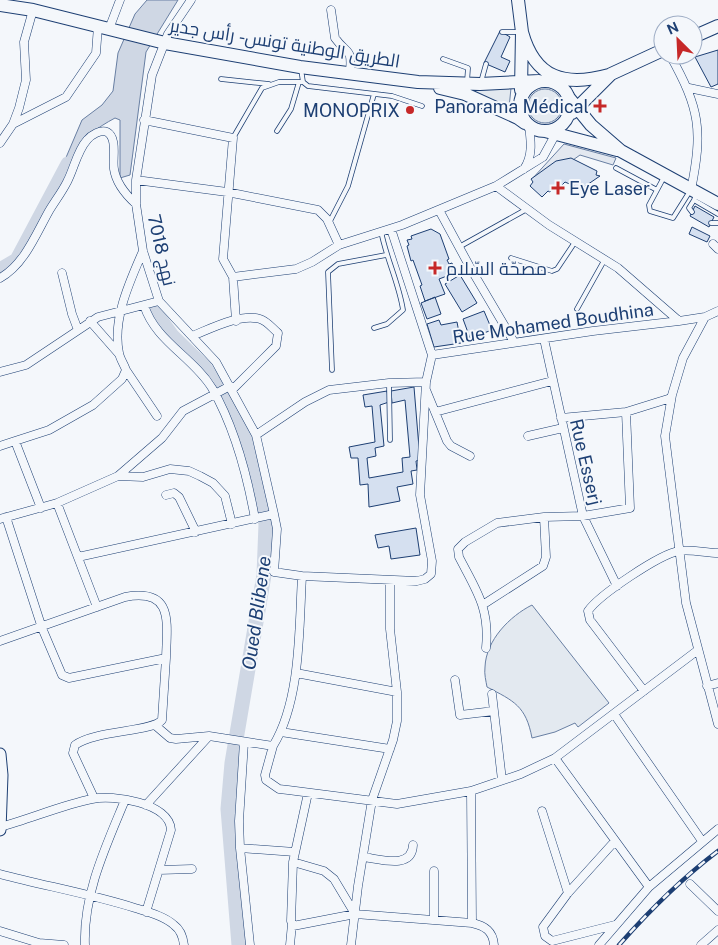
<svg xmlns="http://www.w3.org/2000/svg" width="718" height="945" font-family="'Public Sans',Cairo,sans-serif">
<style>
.green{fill:#e3e9f0;stroke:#687fa3}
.parking{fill:#e3e8f0;stroke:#687fa3}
.water{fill:#cfd7e4;stroke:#687fa3}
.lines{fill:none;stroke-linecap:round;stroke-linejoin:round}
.river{stroke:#cfd7e4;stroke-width:15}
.building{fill:#d5e0f0;stroke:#1d3f73}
.service-casing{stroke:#1d3f73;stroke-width:5.5}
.minor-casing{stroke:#1d3f73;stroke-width:9}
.secondary-casing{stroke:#1d3f73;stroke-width:13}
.primary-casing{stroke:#1d3f73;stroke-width:14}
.service{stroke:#f4f7fb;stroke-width:4}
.minor{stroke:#f4f7fb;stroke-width:8}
.secondary{stroke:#f4f7fb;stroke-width:11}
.primary{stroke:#f4f7fb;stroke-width:12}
.rail-casing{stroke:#1d3f73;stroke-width:4.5}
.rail{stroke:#f4f7fb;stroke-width:2.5;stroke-dasharray:8;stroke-linecap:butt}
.poi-dot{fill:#c62828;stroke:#f4f7fb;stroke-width:2}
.labels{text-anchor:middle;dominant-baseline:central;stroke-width:4;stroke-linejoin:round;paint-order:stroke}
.street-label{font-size:18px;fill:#1d3f73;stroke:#f4f7fb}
.poi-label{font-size:18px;fill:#1d3f73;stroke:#f4f7fb;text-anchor:end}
.water-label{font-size:19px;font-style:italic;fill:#1d3f73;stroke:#f4f7fb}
</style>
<rect width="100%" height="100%" fill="#f4f7fb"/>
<path class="green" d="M511 88 509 108 464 89Z
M528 106a17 17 0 1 1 34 0a17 17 0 1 1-34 0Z
M532 605 609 703 578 727 575 723 555 732 532 738C526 706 514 701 487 687 486 681 484 674 485 667 486 640 510 616 532 605Z"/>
<path class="parking" d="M564 144 616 158 613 165 580 155 539 184 532 179Z"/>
<path class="water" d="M147 0H178L146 52 130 175 120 178V120L115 118C78 138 79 148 63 185L56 181 82 120 102 105 113 91 118 53 135 14Z"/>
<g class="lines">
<path class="river" d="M0 270 17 260 68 164
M154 311 172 336 205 368 239 423 248 447 266 524 264 575 232 763 228 809 239 945"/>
</g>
<path class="building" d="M500 31 510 37 501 57 510 61 505 72 484 63Z
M718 50V84L711 87 695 57Z
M571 158 597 171 596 175 600 176 581 189 565 182 556 191 553 189 550 192 548 191 542 197 530 186 533 182 531 179 556 161Z
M695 206 714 217 709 227 690 216Z
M692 227 710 236 707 242 689 234Z
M431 229 440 234 449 259 447 260 449 264 452 263 455 273 439 279 445 294 425 301 420 286 422 285 413 260 411 261 407 246 409 245 407 240 412 239 411 236Z
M460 275 477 303 462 312 445 284Z
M435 297 441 314 427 319 421 303Z
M484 311 492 330 470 338 463 319Z
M439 320 441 325 457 322 461 343 434 347 427 324Z
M414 387 420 460 416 461 417 470 411 471 413 484 397 487 400 501 369 507 368 484 360 485 358 458H351L349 447 375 442 372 406 365 407 363 395 387 391 389 402 380 405 384 446 375 448 376 456 367 458 369 478 403 472 402 458 410 457 405 400 392 403 391 391Z
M416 528 420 555 391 559 389 546 378 548 375 535Z"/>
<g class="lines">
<g class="service-casing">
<path id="service" d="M502 32H520
M443 59 468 68 467 82
M301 69 303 82 308 86 392 96 422 106
M221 79 269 84
M481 82 486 64
M277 131 291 109 299 82
M233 138 262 88 279 82H303
M616 168 657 190
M664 177 649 205 650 211 673 218 690 191
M696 195 694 200 718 214
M692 212 689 208 694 200
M329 223 348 186 374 94
M711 223H718
M459 247 527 209
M511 258 552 271 557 269 575 242
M577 309 605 259
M374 328 387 324 403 310C399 283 386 258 381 231
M332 370 328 272 338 264 386 255
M389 383 390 440"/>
</g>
<g class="minor-casing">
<path id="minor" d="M191 0 168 34 152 75 136 180V204L143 251 159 301 216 362 256 435
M331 10 335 38C348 56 352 46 350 73
M109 29 120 0
M670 55C700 109 703 130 691 190
M689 88 718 94
M144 120 233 138 223 259 233 277 236 321
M13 124 66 97 96 53 98 26
M0 143 13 124 19 108 26 80 24 42 33 10
M524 169C533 156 531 141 529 126
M136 180 227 192 318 210 327 219 339 245
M496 186 549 225 618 268 679 321 705 317
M439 210 471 269 514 342
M713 244 718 249
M62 273 72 314 78 330
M233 277 296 269 312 262 339 245 402 225 496 186 543 157 560 126
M0 278C24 265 36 234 49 211 55 201 62 192 67 182 74 169 77 151 87 140 91 135 101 129 107 132 118 138 112 160 114 169 116 183 125 194 136 204
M144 305C155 341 193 357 212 388 235 428 247 474 255 519
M718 311 705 317 683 358 672 395 665 436 686 603 718 724
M90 321 119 354
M192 336C210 329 240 313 260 319 267 321 272 328 278 333L276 346 233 389
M544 339 583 516 617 586
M432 355 593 331 679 321
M126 370 157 416
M0 372 26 365 98 317 159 301
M426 390 447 441 451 446 470 456
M435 412 552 381
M561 418 626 412 671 398
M528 436 563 428
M15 441 49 430 93 405 122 379 126 370C124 364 120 359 119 353 112 319 130 281 143 251
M0 446 15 441 41 508
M118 476 143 477 170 469 189 471 200 476 213 483 225 496 232 524
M166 495 174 493 179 497 196 532
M57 503 97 607
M274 514 277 529 274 572 302 576 417 581 425 579 431 574 432 561 420 495 426 382 432 355 391 229
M6 517 42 628 62 675 69 678 166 658 162 720C153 732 95 730 75 745L73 753 94 798
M0 519 57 503 118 476 162 438 183 411 230 386
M78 557 274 514 256 435 305 402 329 390 389 383 426 382
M484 604 543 566 546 557 544 517
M0 641 125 597C174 588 167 622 166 658
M486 648C490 608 476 590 459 557L458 549 465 542 497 523 544 517 583 516 630 508 626 412
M296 673 397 692
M455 680 460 715 494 711
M707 686 718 683
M644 691 590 620 588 611C599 595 660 554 679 551 691 549 706 553 718 553
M492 694 502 780
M614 714 702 841
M156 726 170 738 176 739 209 736
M281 732 390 749
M244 742 239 821 240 848 250 945
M273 746C301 700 299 629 302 576
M555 758 649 887
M471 791 472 923
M308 793 293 862 291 921 293 926 355 914 472 923C485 926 493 931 494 945
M146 805 209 736 273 746 265 775 266 780 279 789 288 790 397 804 471 791 521 774 555 758 698 650
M542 811 568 893
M0 827C30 819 62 805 92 799 113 794 170 803 171 830L146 912
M240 848 295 852
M363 857C380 859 412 870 413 845
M293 862 324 871 334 879 355 914
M159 870 192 869
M434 871V920
M0 874C45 886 91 894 135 908 148 912 164 916 174 925 181 930 183 937 184 945
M690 884 718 911
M615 925 552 941 545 936 543 927 568 893 615 841
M0 931 39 943 64 945
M85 945C83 894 106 846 125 800
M290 945 292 924
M351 945 358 886 372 800 393 740 397 721V692L390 629V580
M599 945 649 887 718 829
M701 945 718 930"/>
</g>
<g class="secondary-casing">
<path id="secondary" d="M0 754 2 775 0 830"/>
</g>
<g class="primary-casing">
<path id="primary" d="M518 0 522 32 521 90
M0 5 33 10 165 43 300 67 418 82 480 84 539 81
M522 32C535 79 565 87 609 75
M693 37 718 26
M520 106a25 25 0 1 1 50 0a25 25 0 1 1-50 0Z
M440 88 465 94 518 118 525 123
M569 98 591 125 621 151 718 204
M572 113 611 74 663 50
M545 131 617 150"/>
</g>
<use href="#service" class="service"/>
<use href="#minor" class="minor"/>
<use href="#secondary" class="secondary"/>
<use href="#primary" class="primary"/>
<g class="rail-casing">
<path id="rail" d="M619 945C650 910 681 879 718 851"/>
</g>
<use href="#rail" class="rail"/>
</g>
<g class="poi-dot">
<path d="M597.5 98.5h5v5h5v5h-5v5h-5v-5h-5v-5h5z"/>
<circle cx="410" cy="110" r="5"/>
<path d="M555.5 180.5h5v5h5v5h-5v5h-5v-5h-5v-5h5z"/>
<path d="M432.5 260.5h5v5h5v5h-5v5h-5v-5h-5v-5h5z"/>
</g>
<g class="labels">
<g class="street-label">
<text transform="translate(285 43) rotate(9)">الطريق الوطنية تونس - رأس جدير</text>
<text transform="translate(162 250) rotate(77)">نهج 7018</text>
<text transform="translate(553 323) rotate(-8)">Rue Mohamed Boudhina</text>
<text transform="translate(586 462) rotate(77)">Rue Esserj</text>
</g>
<g class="poi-label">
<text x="589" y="106">Panorama Médical</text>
<text x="400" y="110">MONOPRIX</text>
<text x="569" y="188" text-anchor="start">Eye Laser</text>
<text x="446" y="268" text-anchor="start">مصحّة السّلام</text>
</g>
<g class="water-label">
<text transform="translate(256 613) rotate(-82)">Oued Blibene</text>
</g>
</g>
<g transform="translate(678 40) rotate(336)"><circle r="24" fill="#f4f7fb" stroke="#9eadc5"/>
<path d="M0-4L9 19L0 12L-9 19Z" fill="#c62828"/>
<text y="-8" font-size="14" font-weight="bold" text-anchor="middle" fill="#1d3f73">N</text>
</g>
</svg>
